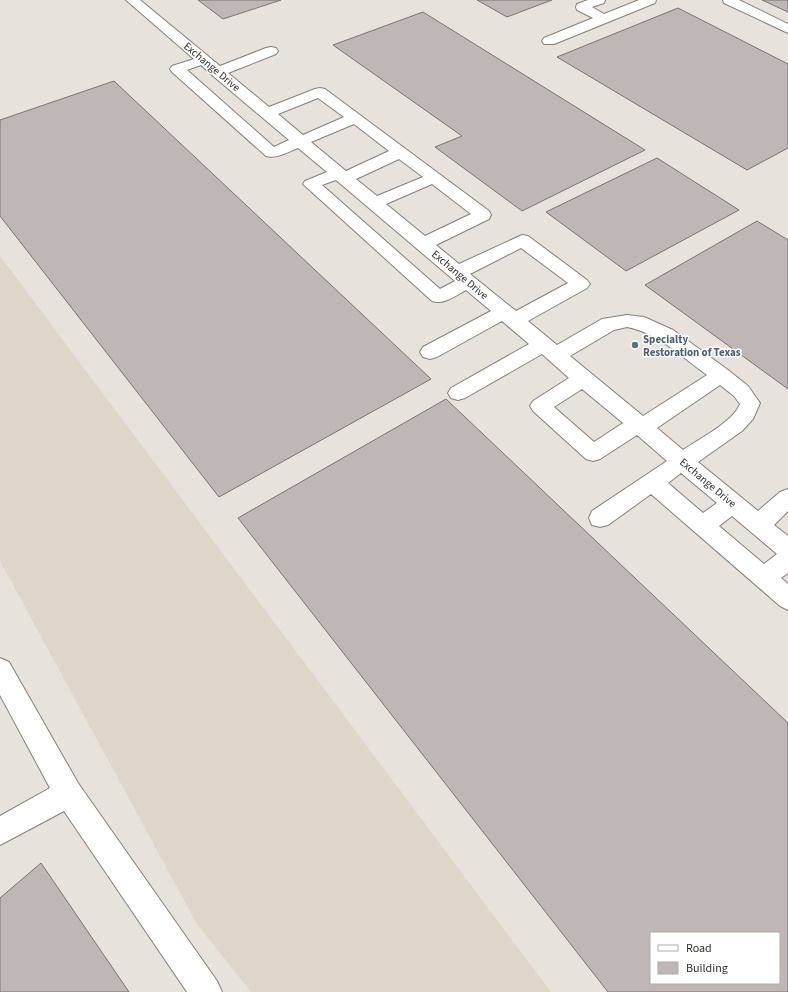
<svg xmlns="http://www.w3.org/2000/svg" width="788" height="992" font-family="'Source Sans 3',sans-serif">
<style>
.built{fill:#ded6ca}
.building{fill:#bfb7b6;stroke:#7a7372;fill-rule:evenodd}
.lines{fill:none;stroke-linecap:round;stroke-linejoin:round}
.minor-casing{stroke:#847f7a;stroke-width:2}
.minor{fill:#fff;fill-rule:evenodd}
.service-dot{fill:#5c6f8a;stroke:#fff;stroke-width:1.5}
.labels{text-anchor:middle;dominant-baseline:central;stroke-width:3;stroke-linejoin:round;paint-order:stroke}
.street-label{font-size:11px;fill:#312f2d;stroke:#fff}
.service-label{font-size:11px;font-weight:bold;fill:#4e5e75;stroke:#fff;text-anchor:start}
</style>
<rect width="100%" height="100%" fill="#e7e2dc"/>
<path class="built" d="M0 256 551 992H251L197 924 0 561Z"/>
<path class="building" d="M198 0H281L223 19Z
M477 0H552L507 17Z
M762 0H788V12Z
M678 8 788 64V148L747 170 557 57Z
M423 12 645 150 522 211 435 147 462 136 333 45Z
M114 81 431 379 219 497 0 216V120Z
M657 158 739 210 626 271 546 212Z
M757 221 788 240V389L645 285Z
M446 399 788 723V992H608L238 518ZM651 933H779V983H651Z
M41 863 129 992H0V898Z"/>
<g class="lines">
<g class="minor-casing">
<path id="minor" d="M126 0H140L220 66 266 48 271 47 276 48 278 51 276 54 228 73 269 107 315 89 320 88 325 89 489 211 491 215 489 219 436 245 459 264 522 235 528 236 587 280 590 284 587 288 528 321 557 345 602 319 627 315 644 317 673 330 728 370 748 386 760 403 753 419 742 431 698 462 758 511 780 492 788 489V511L774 525 788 536V573L781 578 788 584V610L780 606 651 494 608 525 600 527 592 525 589 518 592 511 667 461 637 435 600 459 593 461 586 459 533 411 530 406 533 401 569 378 542 354 465 398 458 400 451 398 448 393 451 388 529 344 502 321 437 357 430 359 423 357 420 352 423 347 491 311 466 290C455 296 444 305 432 301L303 184 305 181 327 172 298 148C288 152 277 159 266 156L172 72 170 69 172 66 194 59ZM201 65 212 75 289 140 274 147 187 70ZM318 98 344 117 303 135 278 114ZM354 124 389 151 346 171 311 142ZM399 159 423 177 377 196 356 179ZM336 180 455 281 440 289 322 185ZM432 184 471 214 425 236 386 204ZM521 248 568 283 516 311 470 274ZM627 327C658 333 682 357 707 375L643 416 570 356 614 330ZM720 385 734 396 740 404C733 422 699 439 683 450L657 428ZM582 389 623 423 594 442 554 407ZM681 473 717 503 703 513 668 483ZM732 516 777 554 764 564 719 526Z
M588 0H605L604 3 592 7 604 14 639 0H656L655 3 554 44H544L542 41 544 38 593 18 577 10 576 7 577 4Z
M723 0H739L788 24V33L724 3Z
M0 658 9 662 78 783 217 981 222 992H187L64 811 0 845V816L50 788 0 695Z"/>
</g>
<use href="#minor" class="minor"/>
</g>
<circle class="service-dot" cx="635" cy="345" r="4"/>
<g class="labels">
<g class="street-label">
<text transform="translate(212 67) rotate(40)">Exchange Drive</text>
<text transform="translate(460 275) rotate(40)">Exchange Drive</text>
<text transform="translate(708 483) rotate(40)">Exchange Drive</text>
</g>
<g class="service-label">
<text x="643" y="339">Specialty<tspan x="643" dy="13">Restoration of Texas</tspan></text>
</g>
</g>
<rect x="650" y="932" width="130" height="52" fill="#ffffff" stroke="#adacab"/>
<rect x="658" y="945" width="20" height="6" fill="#ffffff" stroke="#adacab"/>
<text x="686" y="952" font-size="12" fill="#312f2d">Road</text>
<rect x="658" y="962" width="20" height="12" fill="#bfb7b6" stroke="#adacab"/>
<text x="686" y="972" font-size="12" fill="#312f2d">Building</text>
</svg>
